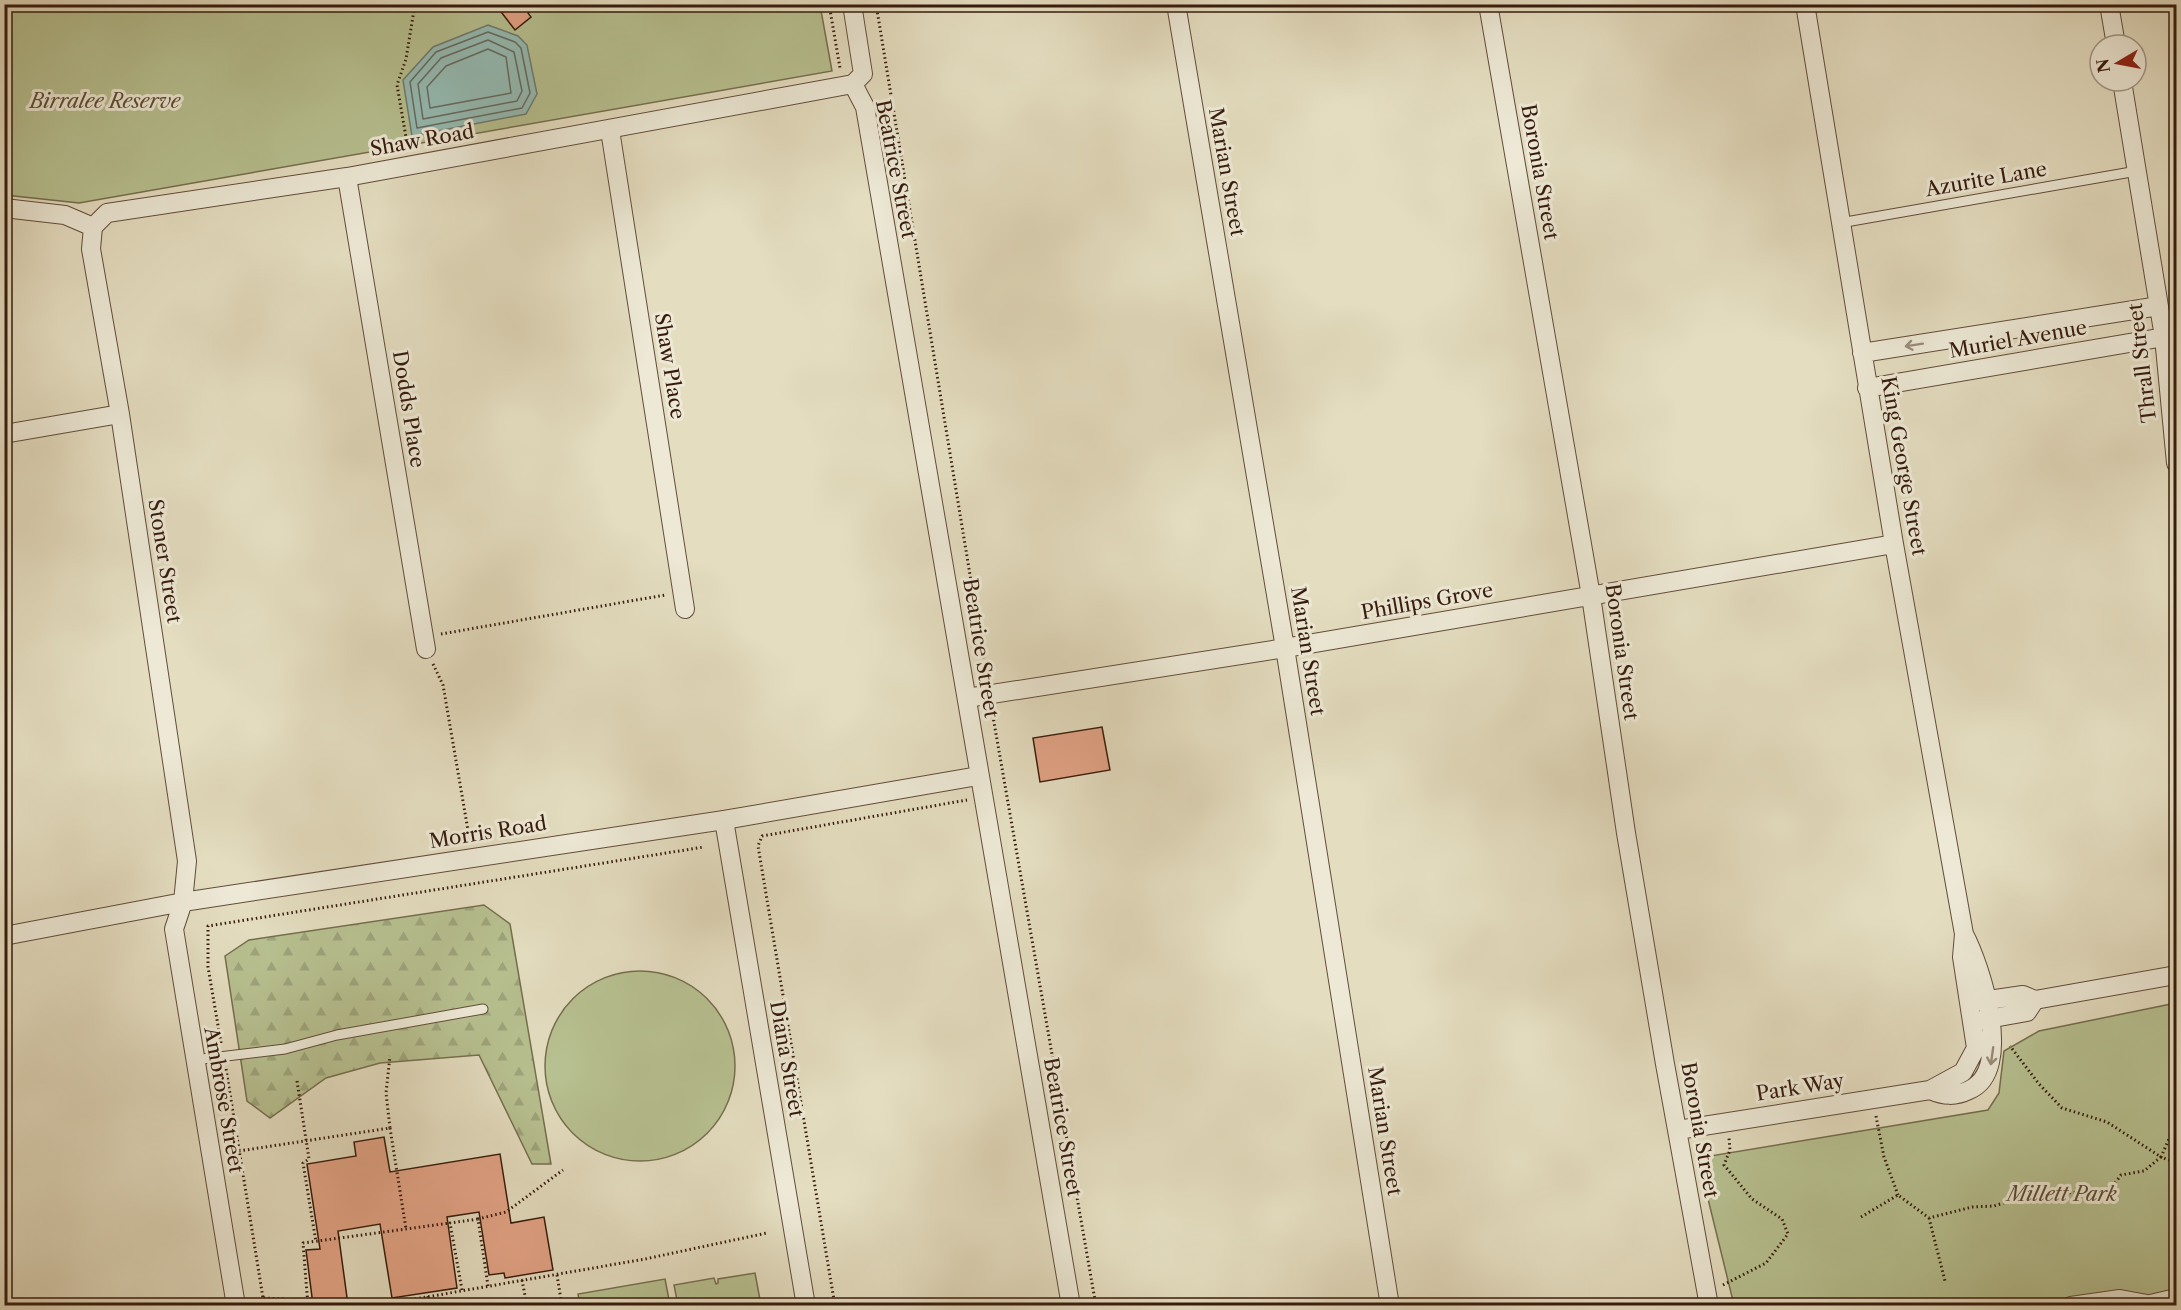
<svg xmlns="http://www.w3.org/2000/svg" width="2181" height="1310" font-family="'Libre Caslon Text',serif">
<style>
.green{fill:#b7c090;stroke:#766e4e;stroke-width:1.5}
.forest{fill:url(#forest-firs);stroke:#766e4e;stroke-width:1.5}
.water{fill:#95bbb3;stroke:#6f7b71;stroke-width:1.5}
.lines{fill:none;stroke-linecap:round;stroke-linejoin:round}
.shore{stroke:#666b60;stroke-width:1.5}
.building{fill:#e2a385;stroke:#361b0d;stroke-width:1.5}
.service-casing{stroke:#624c3a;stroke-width:11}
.minor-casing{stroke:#624c3a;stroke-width:20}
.path{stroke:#361b0d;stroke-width:3;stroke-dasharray:1.5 3;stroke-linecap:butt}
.service{stroke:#ede9d6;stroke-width:9}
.minor{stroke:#ede9d6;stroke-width:18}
.oneway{stroke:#9b8c7c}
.labels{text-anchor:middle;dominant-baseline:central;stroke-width:6;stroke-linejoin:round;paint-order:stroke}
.park-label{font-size:20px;font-style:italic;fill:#5d4d34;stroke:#ede9d6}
.street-label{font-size:20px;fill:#361b0d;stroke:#ede9d6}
</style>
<defs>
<pattern id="forest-firs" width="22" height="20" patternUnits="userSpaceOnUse" patternTransform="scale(1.5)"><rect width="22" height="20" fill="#b7c090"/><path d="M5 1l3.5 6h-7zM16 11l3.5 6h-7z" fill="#9ea47b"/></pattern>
</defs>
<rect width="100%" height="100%" fill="#e4ddc0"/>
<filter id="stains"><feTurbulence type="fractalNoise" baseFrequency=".00333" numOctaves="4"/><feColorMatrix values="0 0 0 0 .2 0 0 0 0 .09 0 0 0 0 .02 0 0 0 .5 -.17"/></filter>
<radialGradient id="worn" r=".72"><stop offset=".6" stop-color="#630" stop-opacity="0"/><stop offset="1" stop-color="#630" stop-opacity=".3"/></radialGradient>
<path class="green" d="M5 5H820L832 71 79 203 5 195Z
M545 1066a95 95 0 1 1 190 0a95 95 0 1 1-190 0Z
M2176 1003V1304L1734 1305 1698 1158 1988 1110 1999 1093 2004 1051 2039 1031Z
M755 1273 761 1305H678L674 1285 714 1278 716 1284 718 1283V1279Z
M665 1279 670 1305H580L578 1294Z"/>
<path class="forest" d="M484 905 510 924 551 1164H532L479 1055 380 1063 326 1078 270 1118 247 1101 225 956 249 940Z"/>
<path class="water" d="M488 25 518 36 527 45 537 94 526 114 412 136 403 80 433 47Z"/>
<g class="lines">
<path class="shore" d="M488 32 515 42 521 48 530 93 522 108 417 128 410 82 436 52Z
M488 40 514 52 522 91 517 101 423 119 418 84 441 58Z
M488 49 506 57 511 93 430 108 427 87 446 66Z"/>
</g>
<path class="building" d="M495 4H539L528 13 531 17 515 30Z
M1102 727 1110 770 1040 782 1033 738Z
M384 1137 390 1172 500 1154 511 1223 544 1217 553 1270 505 1278 504 1273 489 1275 479 1212 447 1217 457 1288 392 1298 380 1224 338 1231 348 1305H313L306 1250 320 1249 307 1164 356 1156 354 1142Z"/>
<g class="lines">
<g class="service-casing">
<path id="service" d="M1840 223 2137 171
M194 1060 285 1049 337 1035 483 1009"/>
</g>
<g class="minor-casing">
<path id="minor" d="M852 4 863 74 853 84
M1176 4 1285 648 1390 1306
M1488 4 1591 596 1626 833 1665 1064 1709 1306
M2109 4 2116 45
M2122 81 2164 337 2176 463
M853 84 865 107 1071 1306
M610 130 685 609
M347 177 426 649
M4 208 65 215 93 227
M93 227 91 249 120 414 187 861 183 902 174 929 236 1306
M93 227 107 213 347 177 853 84
M1862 353 2159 306
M1867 388 2176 335
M4 434 120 414
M967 698 1285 648 1894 544
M724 820 806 1306
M4 936 183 902 724 820 978 776
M1975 1002 2023 995 2035 1000 2176 975
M1977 1021 2027 1012 2035 1000
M1930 1090C1944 1096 1955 1097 1969 1090 2015 1071 1981 966 1964 934
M1678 1130 1930 1090 1963 1072 1976 1048 1962 957 1964 934 1894 544 1805 4
M2071 1306 2120 1299 2147 1304
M2142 1306 2176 1298"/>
</g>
<path class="path" d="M829 4 840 68
M876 4 987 678
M408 149 397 85 406 59 415 4
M441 634 665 595
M433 664 443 685 470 842
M992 711 1096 1306
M221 1043 208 967V926L704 847
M226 1069 263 1298
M297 1081 309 1159 303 1163 316 1242
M1876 1116 1884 1157 1898 1195
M2176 1123 2161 1157 2176 1163
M390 1128 406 1229
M239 1151 390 1128 386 1093 390 1056
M1861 1217 1898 1195 1929 1218 1972 1207 1994 1206 2025 1196 2110 1190 2121 1175 2144 1171 2161 1157 2107 1122 2062 1108 2039 1084 2010 1046
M1929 1218 1945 1281
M557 1275 562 1306
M522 1280 527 1306
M1723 1285 1766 1263 1788 1234 1782 1219 1752 1199 1724 1165 1730 1150 1729 1138
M488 1286 478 1219 506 1212 563 1170
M462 1290 450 1223 478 1219
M428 1296 429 1306
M265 1306 263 1298 283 1299 305 1306
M308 1306 303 1243 450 1223
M375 1306 645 1259 767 1233
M835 1306 758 846 762 836 967 800"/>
<use href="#service" class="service"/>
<use href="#minor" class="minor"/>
</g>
<defs><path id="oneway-shaft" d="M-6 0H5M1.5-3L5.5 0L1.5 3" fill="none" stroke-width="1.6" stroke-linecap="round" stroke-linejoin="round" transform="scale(1.5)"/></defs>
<g class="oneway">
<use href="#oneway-shaft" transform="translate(1914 345) rotate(171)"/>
<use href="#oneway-shaft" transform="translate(1992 1056) rotate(98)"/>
</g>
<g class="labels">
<g class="park-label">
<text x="105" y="101">Birralee Reserve</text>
<text x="2062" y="1194">Millett Park</text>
</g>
<g class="street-label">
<text transform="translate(422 140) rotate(-10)">Shaw Road</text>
<text transform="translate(896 169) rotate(79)">Beatrice Street</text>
<text transform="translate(1227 172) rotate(80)">Marian Street</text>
<text transform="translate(1540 172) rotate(80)">Boronia Street</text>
<text transform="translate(1986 179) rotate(-10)">Azurite Lane</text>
<text transform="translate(2018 339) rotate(-10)">Muriel Avenue</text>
<text transform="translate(2142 363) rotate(-97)">Thrall Street</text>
<text transform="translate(670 366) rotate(81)">Shaw Place</text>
<text transform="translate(409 409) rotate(81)">Dodds Place</text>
<text transform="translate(1904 466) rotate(80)">King George Street</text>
<text transform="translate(165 561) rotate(81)">Stoner Street</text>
<text transform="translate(1427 601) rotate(-10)">Phillips Grove</text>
<text transform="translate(981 648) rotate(81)">Beatrice Street</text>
<text transform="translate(1308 651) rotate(81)">Marian Street</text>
<text transform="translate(1622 652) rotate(82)">Boronia Street</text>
<text transform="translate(488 832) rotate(-9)">Morris Road</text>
<text transform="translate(787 1059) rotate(80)">Diana Street</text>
<text transform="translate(1800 1087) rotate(-9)">Park Way</text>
<text transform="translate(224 1100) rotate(80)">Ambrose Street</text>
<text transform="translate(1063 1127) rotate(80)">Beatrice Street</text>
<text transform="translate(1700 1130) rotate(80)">Boronia Street</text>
<text transform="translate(1385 1131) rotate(81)">Marian Street</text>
</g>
</g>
<rect width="2181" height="1310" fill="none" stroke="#e4ddc0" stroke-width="24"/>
<rect x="6" y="6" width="2169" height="1298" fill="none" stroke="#361b0d" stroke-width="3"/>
<rect x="12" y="12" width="2157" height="1286" fill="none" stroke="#361b0d" stroke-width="1.5"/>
<g transform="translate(2118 63) rotate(260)"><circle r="28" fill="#ede9d6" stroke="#a49786" stroke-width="1.5"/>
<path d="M0-4.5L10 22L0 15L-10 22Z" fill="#8f2418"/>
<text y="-9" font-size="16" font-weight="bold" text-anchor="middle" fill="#361b0d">N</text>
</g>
<rect width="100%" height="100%" filter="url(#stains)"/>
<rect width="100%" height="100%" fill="url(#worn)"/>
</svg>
